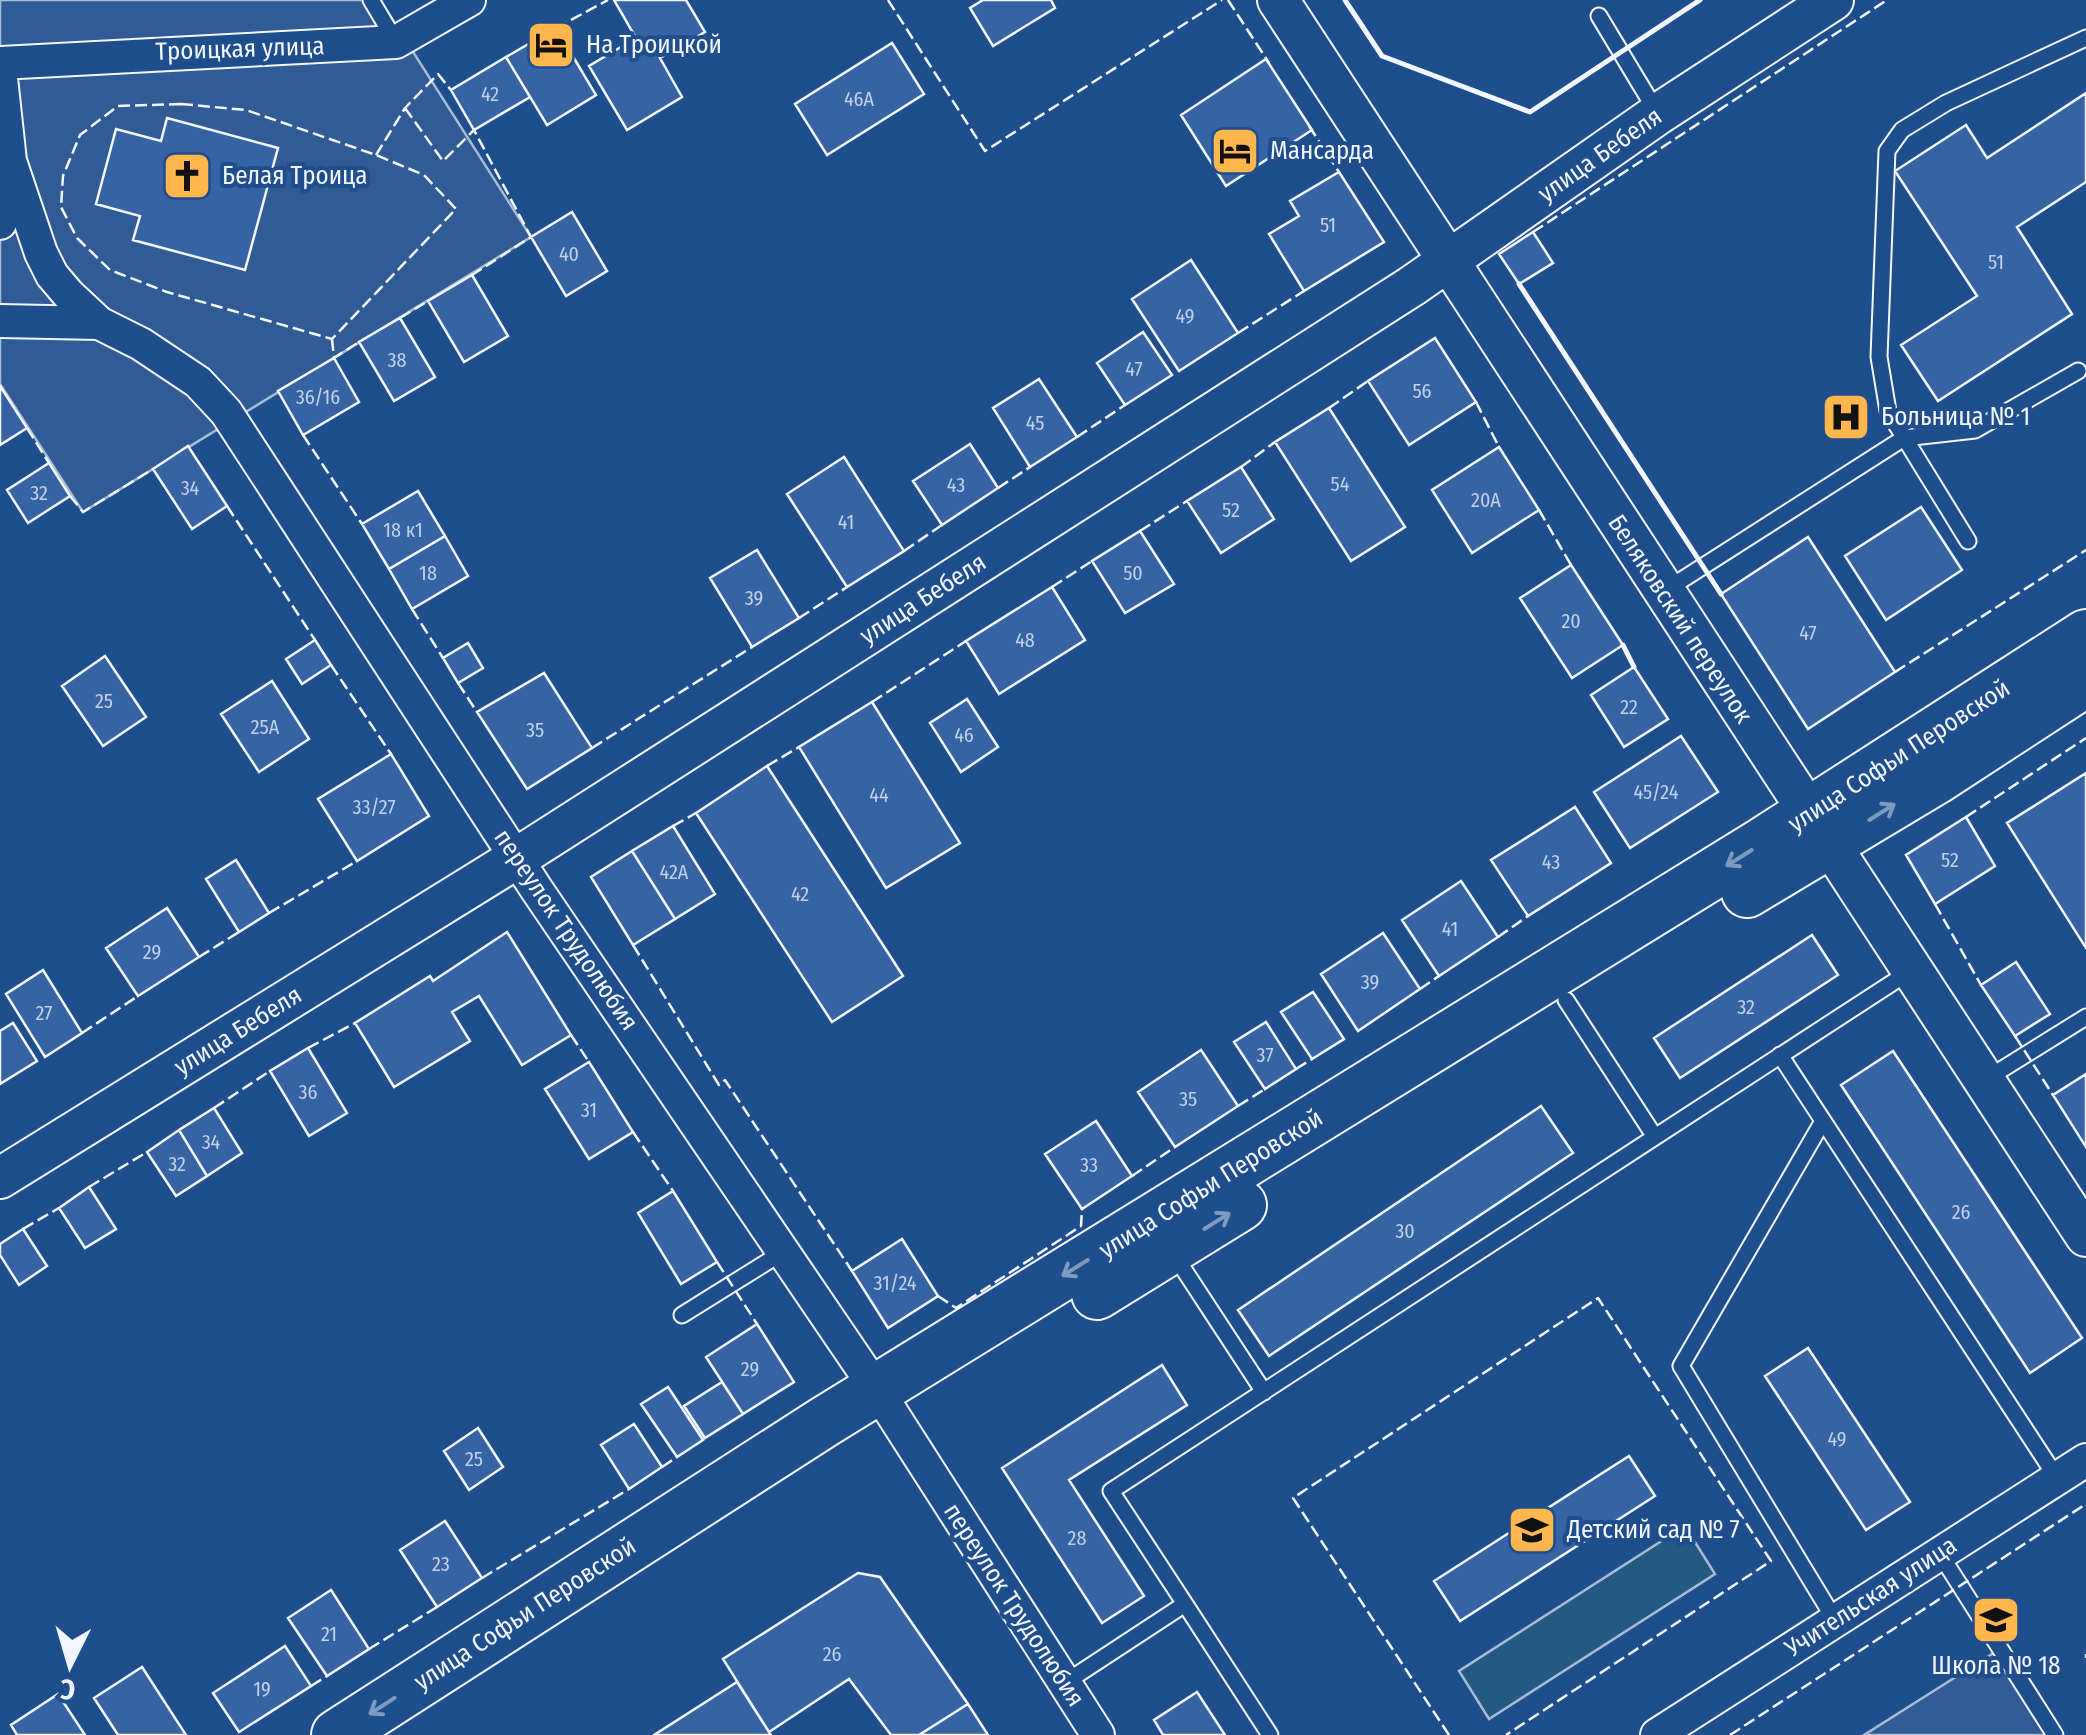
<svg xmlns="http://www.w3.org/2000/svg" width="2086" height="1735" font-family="'Fira Sans Condensed',sans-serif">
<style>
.green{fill:#245a82;stroke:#a8bbd7;stroke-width:2.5}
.parking{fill:#305b95;stroke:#a8bbd7;stroke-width:2.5}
.building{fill:#3563a3;stroke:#f2f6ff;stroke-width:2.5}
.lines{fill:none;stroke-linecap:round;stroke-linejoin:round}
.service-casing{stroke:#f2f6ff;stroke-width:19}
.minor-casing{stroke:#f2f6ff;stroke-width:36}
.tertiary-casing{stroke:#f2f6ff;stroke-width:44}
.primary-casing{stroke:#f2f6ff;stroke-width:54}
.service{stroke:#1f4e8c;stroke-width:15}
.minor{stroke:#1f4e8c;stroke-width:32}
.tertiary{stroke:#1f4e8c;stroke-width:40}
.primary{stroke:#1f4e8c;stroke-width:50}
.fence{stroke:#f2f6ff;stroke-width:2.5;stroke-dasharray:12 5;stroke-linecap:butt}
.wall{stroke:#f2f6ff;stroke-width:5}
.oneway{stroke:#7e9ac0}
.labels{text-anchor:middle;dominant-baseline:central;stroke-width:8;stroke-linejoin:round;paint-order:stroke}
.number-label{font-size:20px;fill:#c3d1e8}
.poi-label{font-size:25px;fill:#f2f6ff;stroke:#1f4e8c;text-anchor:start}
.street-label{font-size:25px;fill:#f2f6ff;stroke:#1f4e8c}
</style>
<rect width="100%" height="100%" fill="#1f4e8c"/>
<path class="green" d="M1685 1526 1715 1574 1489 1719 1459 1671Z"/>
<path class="parking" d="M0 0H380L531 237 83 512 0 384Z
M2000 1649 2055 1735H1864Z"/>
<path class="building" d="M614 0H686L705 32 660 58 682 97 627 130 589 66 636 38Z
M983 0H1051L1055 8 993 46 970 8Z
M556 28 596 95 547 125 506 57Z
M892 43 924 94 827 155 795 104Z
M506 57 530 97 474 130 451 90Z
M1266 59 1312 130 1226 186 1181 115Z
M2086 93V182L2017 227 2072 314 1938 401 1901 345 1977 296 1895 171 1966 125 1987 158Z
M167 118 278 148 245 270 133 240 140 216 96 204 116 129 161 141Z
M1339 172 1384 242 1304 291 1269 234 1299 216 1290 201Z
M572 212 607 271 566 296 531 237Z
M1533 232 1553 263 1519 284 1499 254Z
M1191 260 1238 333 1179 371 1132 299Z
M472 275 508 336 464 362 428 301Z
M400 318 435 377 394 401 359 342Z
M1143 332 1172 375 1125 405 1097 363Z
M1435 338 1476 402 1409 445 1368 381Z
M334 358 359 402 303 435 278 391Z
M1039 379 1077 437 1030 467 993 408Z
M0 386 27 428 0 445Z
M1329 408 1405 527 1351 561 1275 442Z
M970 444 998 488 942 525 913 481Z
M188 446 227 506 192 529 153 469Z
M1499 447 1539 510 1472 553 1432 490Z
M844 457 904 551 847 587 787 494Z
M49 463 70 496 28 523 7 490Z
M1241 467 1274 519 1221 553 1187 501Z
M418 491 445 536 389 569 362 524Z
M1921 507 1962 570 1886 620 1845 556Z
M1140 531 1174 584 1125 613 1092 561Z
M445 536 468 576 412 609 389 569Z
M1808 537 1895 672 1808 729 1721 594Z
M757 550 799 618 752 647 710 578Z
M1571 565 1623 645 1572 678 1520 598Z
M1052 587 1085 640 999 694 966 641Z
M315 640 331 665 302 684 286 659Z
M468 643 483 668 458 683 443 658Z
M105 656 146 717 103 746 62 686Z
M1634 667 1668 719 1624 747 1591 695Z
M544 673 592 748 527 789 477 712Z
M272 681 309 739 259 772 221 714Z
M967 699 998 747 961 772 930 723Z
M872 702 960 843 886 888 799 747Z
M1681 736 1718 792 1630 848 1594 792Z
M391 754 429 816 357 861 318 799Z
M767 766 903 976 832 1022 696 813Z
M2086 773V948L2007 823Z
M1575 807 1611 863 1528 916 1491 860Z
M1966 817 1995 866 1935 904 1906 855Z
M673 826 715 894 675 919 632 851Z
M632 851 675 919 633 945 591 877Z
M236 860 269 913 239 932 206 879Z
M1461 881 1498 937 1439 976 1402 920Z
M167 908 199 957 138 996 106 948Z
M507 932 571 1035 522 1065 479 996 452 1012 470 1041 394 1087 355 1023 430 976 433 981Z
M1383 933 1420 989 1358 1031 1321 974Z
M1812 935 1838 975 1680 1078 1654 1038Z
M2016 962 2050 1014 2015 1036 1981 985Z
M43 970 82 1033 45 1057 6 994Z
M1313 992 1344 1039 1312 1059 1281 1012Z
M1266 1022 1296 1069 1265 1089 1234 1042Z
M13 1023 37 1061 0 1084V1031Z
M308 1048 347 1113 309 1136 270 1071Z
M1201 1050 1238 1106 1175 1147 1138 1092Z
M1893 1051 2082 1338 2030 1373 1841 1085Z
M589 1062 633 1132 589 1159 545 1089Z
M2086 1074V1147L2053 1095Z
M1541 1106 1573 1153 1269 1356 1238 1310Z
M214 1108 242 1153 207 1176 179 1130Z
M1096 1121 1132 1176 1082 1209 1045 1154Z
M179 1130 207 1176 176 1196 147 1152Z
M89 1187 116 1229 85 1248 59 1208Z
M673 1191 717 1262 681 1284 638 1213Z
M23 1229 47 1266 19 1285 0 1255V1244Z
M902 1239 938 1296 888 1328 852 1271Z
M757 1324 794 1382 743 1414 706 1357Z
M1808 1348 1910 1502 1866 1530 1765 1376Z
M1162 1365 1187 1405 1069 1480 1144 1596 1102 1623 1002 1468Z
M722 1382 743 1414 705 1438 684 1406Z
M668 1387 703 1440 677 1457 641 1404Z
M634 1424 662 1467 629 1489 601 1445Z
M478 1428 503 1467 469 1490 444 1451Z
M1629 1456 1655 1496 1460 1621 1434 1581Z
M445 1521 482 1578 437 1607 400 1550Z
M858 1573 880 1577 968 1704 919 1735H891L849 1679 769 1732 723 1659Z
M331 1590 369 1649 327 1676 288 1618Z
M285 1646 311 1686 239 1732 213 1693Z
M142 1667 186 1735H118L94 1698Z
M737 1682 771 1735H654Z
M1197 1692 1225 1735H1163L1154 1720Z
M58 1694 85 1735H17L11 1725Z
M968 1704 988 1735H919Z"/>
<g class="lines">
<g class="service-casing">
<path id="service" d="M371 0 396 42
M1599 16 1658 114
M1968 541 1888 411 1879 357 1887 151 1902 130 1946 103 2086 38
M1666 590 1904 438 1975 430 2078 371
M1780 1055 2057 1478
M1988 1078 2086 1017
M1823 1121 1681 1366 1835 1620
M1655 1137 1912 970
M1173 1253 1264 1392
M682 1315 783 1252
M1940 1554 2055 1735
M1185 1604 1270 1735
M1063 1684 1185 1604 1111 1491 1655 1137 1566 1000"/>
</g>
<g class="minor-casing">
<path id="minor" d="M0 63 396 42 469 0
M0 69 10 161 0 223
M10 161 41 253 52 275 69 295 99 323 141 344 198 382 226 412 537 890 877 1390 1098 1735
M0 321 99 323
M1657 1735 2086 1460"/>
</g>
<g class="tertiary-casing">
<path id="tertiary" d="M1278 0 2086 1236
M0 1178 517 858 1412 286 1658 114 1833 0"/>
</g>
<g class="primary-casing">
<path id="primary" d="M1747 892 1937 778 2086 681
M1097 1294 1241 1205
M337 1735 824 1422 1761 844 2086 635"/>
</g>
<use href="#service" class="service"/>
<use href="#minor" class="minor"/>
<use href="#tertiary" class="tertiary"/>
<use href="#primary" class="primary"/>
<path class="fence" d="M888 0 985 151 1222 0
M1228 0 1269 63
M556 28 608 0
M181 104 246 110 376 155 424 175 456 209 332 339 167 292 110 270 77 238 61 207 63 176 80 135 118 106Z
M405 108 443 161 474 130 531 237 472 275
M1309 126 1339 172
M376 155 405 108 438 74 451 90
M1533 232 1887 0
M400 318 428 301
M1238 333 1304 291
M332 339 334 358 359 342
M1476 402 1499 447
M1329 408 1368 381
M27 428 49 463
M303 435 362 524
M1077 437 1125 405
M1241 467 1275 442
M998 488 1030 467
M70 496 83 512 153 469
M227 506 315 640
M1539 510 1571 565
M1140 531 1187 501
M904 551 942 525
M1052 587 1092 561
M412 609 443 658
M799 618 847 587
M331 665 391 754
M1895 672 2086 550
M458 683 477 712
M872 702 966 641
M592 748 752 647
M767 766 799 747
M1966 817 2086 738
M673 826 696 813
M1935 904 1981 985
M269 913 357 861
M1498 937 1528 916
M633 945 719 1085 725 1080 852 1271
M199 957 239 932
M1420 989 1439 976
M82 1033 138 996
M571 1035 589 1062
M2015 1036 2053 1095
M308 1048 355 1023
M1296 1069 1312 1059
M1238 1106 1265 1089
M214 1108 270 1071
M633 1132 673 1191
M1132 1176 1175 1147
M89 1187 147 1152
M23 1229 59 1208
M717 1262 757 1324
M938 1296 956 1308 1081 1226 1082 1209
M662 1467 677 1457
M482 1578 629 1489
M369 1649 437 1607
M2086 1654V1658
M311 1686 327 1676
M1449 1735 1293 1498 1598 1298 1771 1561 1506 1735
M1730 1735 2086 1504"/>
<path class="wall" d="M1345 0 1382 56 1530 112 1700 0
M1519 284 1721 594
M1623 645 1634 667"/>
</g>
<defs><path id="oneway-shaft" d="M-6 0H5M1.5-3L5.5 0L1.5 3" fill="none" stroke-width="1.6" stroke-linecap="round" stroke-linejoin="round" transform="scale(2.5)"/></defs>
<g class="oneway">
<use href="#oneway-shaft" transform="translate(1882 812) rotate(-32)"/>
<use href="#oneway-shaft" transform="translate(1739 858) rotate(148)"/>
<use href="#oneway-shaft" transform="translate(1217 1221) rotate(-32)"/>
<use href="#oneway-shaft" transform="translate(1075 1268) rotate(148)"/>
<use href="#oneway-shaft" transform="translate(382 1706) rotate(147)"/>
</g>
<defs>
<g id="hotel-square" transform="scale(2.5)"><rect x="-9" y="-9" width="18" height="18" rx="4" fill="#ffb74d" stroke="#1f4e8c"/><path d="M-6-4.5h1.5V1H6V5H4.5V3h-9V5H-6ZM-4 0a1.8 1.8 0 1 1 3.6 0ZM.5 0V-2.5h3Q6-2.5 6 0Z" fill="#111"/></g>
<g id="church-square" transform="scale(2.5)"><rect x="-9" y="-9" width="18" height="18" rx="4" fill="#ffb74d" stroke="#1f4e8c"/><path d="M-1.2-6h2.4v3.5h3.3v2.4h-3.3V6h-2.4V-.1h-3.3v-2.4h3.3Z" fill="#111"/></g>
<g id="hospital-square" transform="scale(2.5)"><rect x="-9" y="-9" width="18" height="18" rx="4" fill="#ffb74d" stroke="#1f4e8c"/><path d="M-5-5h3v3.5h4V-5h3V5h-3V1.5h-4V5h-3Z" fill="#111"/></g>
<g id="school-square" transform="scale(2.5)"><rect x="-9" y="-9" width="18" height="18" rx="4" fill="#ffb74d" stroke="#1f4e8c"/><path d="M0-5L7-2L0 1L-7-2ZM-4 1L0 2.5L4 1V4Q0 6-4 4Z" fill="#111"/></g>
</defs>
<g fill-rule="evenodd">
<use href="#hotel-square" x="551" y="45"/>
<use href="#hotel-square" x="1235" y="151"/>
<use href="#church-square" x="187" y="176"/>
<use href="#hospital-square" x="1846" y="417"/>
<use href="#school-square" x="1532" y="1530"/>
<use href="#school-square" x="1996" y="1620"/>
</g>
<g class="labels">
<g class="number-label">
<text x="490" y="94">42</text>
<text x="859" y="99">46А</text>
<text x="1328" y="225">51</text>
<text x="569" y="254">40</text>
<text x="1996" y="262">51</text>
<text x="1185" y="316">49</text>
<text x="397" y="360">38</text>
<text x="1134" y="369">47</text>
<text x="1422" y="391">56</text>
<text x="318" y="397">36/16</text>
<text x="1035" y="423">45</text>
<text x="1340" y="484">54</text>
<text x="956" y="485">43</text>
<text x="190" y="488">34</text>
<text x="39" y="493">32</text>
<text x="1486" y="500">20А</text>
<text x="1231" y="510">52</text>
<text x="846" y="522">41</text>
<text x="403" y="530">18 к1</text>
<text x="428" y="573">18</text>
<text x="1133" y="573">50</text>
<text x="754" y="598">39</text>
<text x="1571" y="621">20</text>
<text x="1808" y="633">47</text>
<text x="1025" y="640">48</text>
<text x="104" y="701">25</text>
<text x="1629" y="707">22</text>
<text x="265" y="727">25А</text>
<text x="535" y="730">35</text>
<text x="964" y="735">46</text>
<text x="1656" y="792">45/24</text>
<text x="879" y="795">44</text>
<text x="374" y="807">33/27</text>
<text x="1950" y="860">52</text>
<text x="1551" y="862">43</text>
<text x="674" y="872">42А</text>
<text x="800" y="894">42</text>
<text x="1450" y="929">41</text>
<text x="152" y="952">29</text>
<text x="1370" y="982">39</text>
<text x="1746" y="1007">32</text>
<text x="44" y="1013">27</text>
<text x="1265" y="1055">37</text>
<text x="308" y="1092">36</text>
<text x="1188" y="1099">35</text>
<text x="589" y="1110">31</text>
<text x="211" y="1142">34</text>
<text x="177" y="1164">32</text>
<text x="1089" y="1165">33</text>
<text x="1961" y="1212">26</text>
<text x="1405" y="1231">30</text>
<text x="895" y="1283">31/24</text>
<text x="750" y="1369">29</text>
<text x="1837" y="1439">49</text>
<text x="474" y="1459">25</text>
<text x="1077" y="1538">28</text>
<text x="441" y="1564">23</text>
<text x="329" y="1634">21</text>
<text x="832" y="1654">26</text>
<text x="262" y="1689">19</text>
</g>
<g class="poi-label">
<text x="586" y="45">На Троицкой</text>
<text x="1270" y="151">Мансарда</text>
<text x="222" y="176">Белая Троица</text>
<text x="1881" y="417">Больница № 1</text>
<text x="1567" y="1530">Детский сад № 7</text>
<text x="1996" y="1666" text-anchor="middle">Школа № 18</text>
</g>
<g class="street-label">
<text transform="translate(240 49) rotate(-2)">Троицкая улица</text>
<text transform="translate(1600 155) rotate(-35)">улица Бебеля</text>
<text transform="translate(923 599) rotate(-33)">улица Бебеля</text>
<text transform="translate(1680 619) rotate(57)">Беляковский переулок</text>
<text transform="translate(1899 756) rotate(-33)">улица Софьи Перовской</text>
<text transform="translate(566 930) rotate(56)">переулок Трудолюбия</text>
<text transform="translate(238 1031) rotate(-32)">улица Бебеля</text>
<text transform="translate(1211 1184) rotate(-32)">улица Софьи Перовской</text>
<text transform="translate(1871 1597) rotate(-33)">Учительская улица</text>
<text transform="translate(1014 1605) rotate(57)">переулок Трудолюбия</text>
<text transform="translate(525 1614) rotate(-33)">улица Софьи Перовской</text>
</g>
</g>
<g transform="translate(70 1665) rotate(185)" stroke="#1f4e8c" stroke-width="8" paint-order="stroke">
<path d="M0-8L18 38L0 25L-18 38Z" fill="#f2f6ff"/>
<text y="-15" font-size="28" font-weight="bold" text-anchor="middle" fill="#f2f6ff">С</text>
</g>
</svg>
